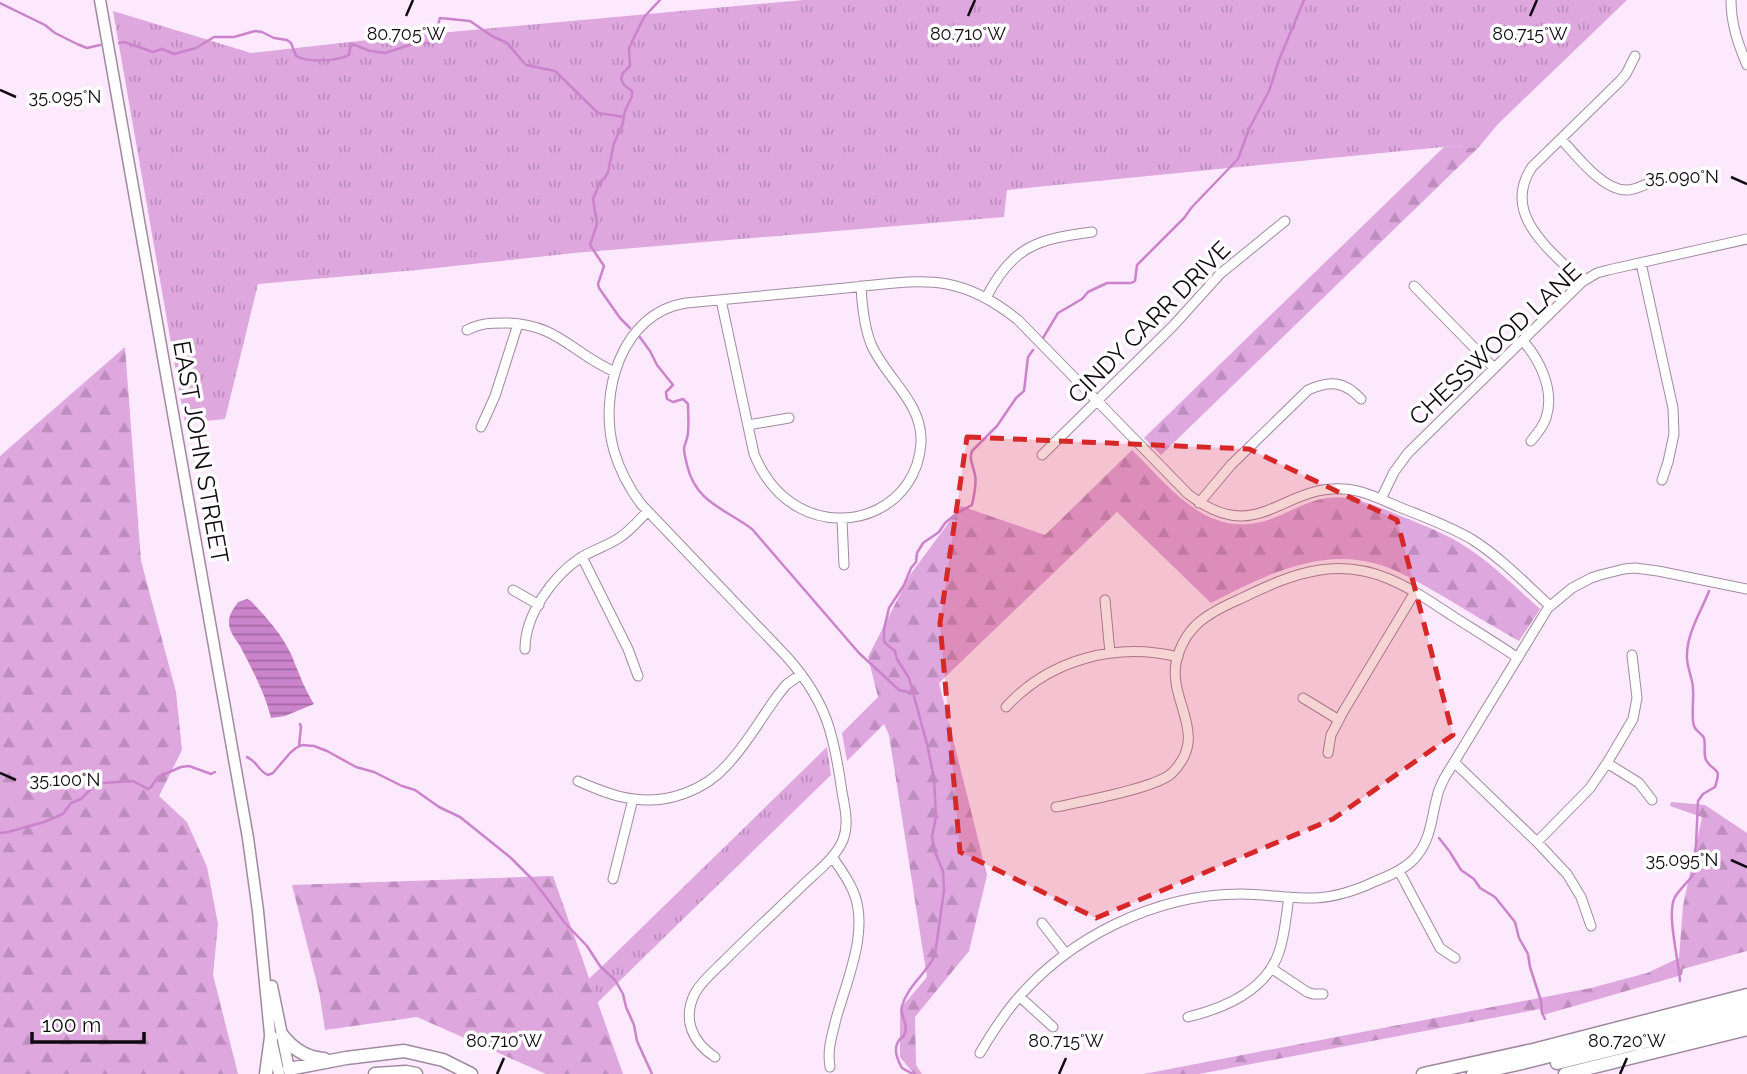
<svg xmlns="http://www.w3.org/2000/svg" width="1747" height="1074" font-family="Raleway,sans-serif">
<style>
.grass{fill:url(#grass-tufts)}
.forest{fill:url(#forest-firs)}
.water{fill:url(#water-rules)}
.lines{fill:none;stroke-linecap:round;stroke-linejoin:round}
.stream{stroke:#cb83cc;stroke-width:2.5}
.minor-casing{stroke:#a08aa0;stroke-width:11}
.major-casing{stroke:#a08aa0;stroke-width:13}
.highway-casing{stroke:#a08aa0;stroke-width:15}
.minor{stroke:#fff;stroke-width:9}
.major{stroke:#fff;stroke-width:10}
.highway{stroke:#fff;stroke-width:12}
.marked{fill:#d62828;fill-opacity:0.2;stroke:#d62828;stroke-width:5;stroke-dasharray:14 9;stroke-linejoin:round}
.ticks{fill:none;stroke:#110911;stroke-width:2.5}
.labels{text-anchor:middle;dominant-baseline:central;stroke-width:7;stroke-linejoin:round;paint-order:stroke}
.street-label{font-size:24px;fill:#110911;stroke:#fff}
.ticks-label{font-size:18px;text-anchor:middle;fill:#110911;stroke:#fff;stroke-width:7;stroke-linejoin:round;paint-order:stroke}
</style>
<defs>
<pattern id="grass-tufts" width="24" height="20" patternUnits="userSpaceOnUse" patternTransform="scale(1.75)"><rect width="24" height="20" fill="#dea7de"/><path d="M3 7l-1-3M5 7V3M7 7l1-3M15 17l-1-3M17 17v-4M19 17l1-3" fill="none" stroke="#bd8ebd"/></pattern>
<pattern id="forest-firs" width="22" height="20" patternUnits="userSpaceOnUse" patternTransform="scale(1.75)"><rect width="22" height="20" fill="#dea7de"/><path d="M5 1l3.5 6h-7zM16 11l3.5 6h-7z" fill="#bd8ebd"/></pattern>
<pattern id="water-rules" width="6" height="5" patternUnits="userSpaceOnUse" patternTransform="scale(1.75)"><rect width="6" height="5" fill="#cb83cc"/><path d="M0 2.5h6" fill="none" stroke="#a369a4"/></pattern>
</defs>
<rect width="100%" height="100%" fill="#fde9fd"/>
<path class="grass" d="M804 0H1627L1498 124 1478 148 1453 146 1007 190 1004 217 574 253 417 270 258 284 225 419 185 423 113 11 251 53 395 37Z
M827 747 831 775 597 1003 589 979Z"/>
<path class="forest" d="M1453 146 1478 148 1161 455 1144 438 1444 147Z
M125 347 141 561 176 692 182 750 159 796 187 822 207 867 218 924 213 975 238 1074H0V456Z
M1132 450C1176 493 1212 546 1281 515 1302 505 1324 494 1347 498 1366 501 1386 510 1403 517 1425 526 1447 534 1466 547 1493 564 1516 588 1540 609L1519 641C1493 626 1467 611 1441 595 1419 583 1398 569 1373 563 1317 548 1259 578 1211 603L1117 512 939 683 987 875 969 951 915 1017 916 1065 922 1074H914L900 1057V1009L927 977 889 735 884 724 847 761 842 733 878 697 868 657 910 575 961 506 1045 535Z
M1671 802 1705 805 1747 833V951L1683 969 1682 975 1543 1015 1540 1009 1199 1074H1144L1591 988 1647 973 1679 958 1683 906 1702 817 1670 806Z
M553 876 623 1074H546L417 1017 325 1030 319 991 292 885Z"/>
<path class="water" d="M247 599 251 601C266 617 281 633 291 654 298 671 304 688 314 704L285 716 271 718C265 693 252 669 240 646 236 639 228 631 229 621 229 614 235 607 238 602Z"/>
<g class="lines">
<path class="stream" d="M0 3 45 25 55 33 77 44 87 48 100 45
M119 43 124 42 153 52 162 49 174 54 196 48 214 37H234L255 31 262 32 274 38 287 40 291 43 296 56C308 63 338 61 349 55L350 49 352 44 370 51 385 53 413 44 439 42 442 35 438 25 440 18 470 21 492 36 507 43 526 65 555 71 598 113 624 117
M630 328 620 318 599 288 598 284 604 266 590 245 597 224 593 199 600 182 605 178 608 172 614 143 622 126 625 111 632 96V91L624 85 621 79 623 73 630 66 629 48 644 17 660 0
M639 336 650 351 657 365 673 385 666 392 667 399 673 402 683 399 688 404C688 414 689 423 688 432 688 438 685 443 684 448 684 454 686 460 687 465 696 503 724 508 752 529L859 653 899 690 912 693
M1043 338 1058 313 1082 299 1088 292 1107 283H1131L1135 281 1137 265 1184 218 1192 207 1238 159 1249 129 1269 91 1279 60 1304 0
M299 746 301 727 300 724
M247 757C258 762 258 771 268 775L273 773 290 753 296 748 302 745 314 746 327 751 356 767 374 772 402 786 415 790 439 807 460 817 511 858 531 878 546 897 564 922 587 946 600 966 615 980 623 994 626 1007 634 1025 637 1041 652 1074
M0 833 8 832 44 822 63 814 71 803 81 799 94 786 103 783 133 781 148 789 151 787 158 777 181 767 189 766 211 774 215 772
M1439 838 1450 852 1461 870 1474 879 1480 888 1495 897 1515 922 1519 938 1528 954 1530 967 1541 1001 1542 1013 1545 1019
M1680 981C1679 961 1666 913 1675 897 1681 887 1691 880 1696 870L1694 858 1696 845 1698 801 1703 794 1715 787C1722 765 1715 775 1706 760 1703 753 1706 745 1704 738 1702 733 1696 732 1694 726 1691 718 1694 699 1693 689 1693 679 1687 668 1687 658 1686 634 1701 612 1709 591
M913 1074 902 1068C898 1061 893 1050 898 1042 901 1036 903 1039 905 1033 909 1023 899 1016 902 1006 908 985 927 973 935 955L944 890 943 871 935 852 932 837 936 816 934 778 927 744 909 678 897 659 895 651 885 643 884 640V629L889 608 904 585 911 568 916 562 917 553 923 543 939 532 945 523 957 513 972 505C974 495 977 484 975 475 973 465 969 460 972 451L997 426 1016 398 1024 391 1028 357 1033 350"/>
<g class="minor-casing">
<path id="minor" d="M1731 0C1731 24 1738 44 1747 65
M1561 139C1576 155 1603 191 1627 190 1634 190 1642 186 1649 183
M1641 263 1673 408 1674 434 1668 462 1662 480
M1582 282C1552 251 1500 215 1532 167L1620 81 1626 74 1635 56
M1414 286 1494 368
M986 298C1012 246 1038 239 1092 232
M721 300 754 454C763 476 777 495 798 507 850 536 917 506 921 443 923 402 886 379 871 344 864 326 862 306 861 286
M467 330C480 323 491 323 505 323 557 323 573 354 615 372
M1523 341C1540 360 1555 391 1546 418 1543 427 1537 434 1531 441
M748 425 789 418
M481 427 495 396 518 324
M1042 455 1173 326 1220 274 1285 221
M1381 499 1394 472 1408 453 1582 282 1597 273 1608 270 1747 239
M1199 503 1231 465 1308 390C1330 380 1344 381 1361 399
M842 519 844 565
M582 557 628 649 638 676
M513 590 539 605
M1105 600 1110 653
M525 649C525 615 552 577 580 558 593 550 607 546 619 538 630 531 639 520 647 512
M1303 698 1339 720
M1006 707C1050 659 1116 642 1178 657
M1328 753 1331 735 1343 712 1415 592
M1454 762 1537 842 1567 874 1581 897 1591 926
M1607 763 1639 783 1652 800
M578 781C596 789 615 797 634 799 668 804 705 790 727 765 747 744 761 718 778 695L786 685 801 674
M1056 807C1080 802 1157 788 1172 773 1210 735 1169 703 1176 663 1184 626 1208 613 1240 599 1265 587 1292 574 1320 570 1372 562 1409 587 1451 615 1473 629 1496 643 1518 658
M1537 842 1590 788 1607 763 1633 719 1637 698 1632 655
M1399 871 1440 948 1455 958
M613 879 633 799
M1042 923 1066 954
M1271 968 1307 992 1313 994H1323
M1020 997 1053 1027
M1188 1017C1225 1008 1266 991 1279 952 1285 935 1286 915 1289 897
M980 1053C990 1036 1001 1019 1013 1004 1067 938 1155 894 1241 894 1266 894 1290 899 1315 898 1336 897 1357 890 1376 881 1389 876 1403 870 1413 860 1431 842 1431 819 1437 797 1438 790 1442 783 1445 777L1548 608 1572 588 1591 578 1600 575 1624 569 1635 568 1658 571 1747 589
M715 1057C692 1042 682 1019 695 993 702 981 714 971 724 961 749 936 775 912 801 887 816 872 834 860 843 840 849 824 845 808 842 792 834 735 827 702 787 657L641 504C629 488 620 471 614 451 598 394 621 313 686 303 740 298 793 293 846 288 879 285 915 278 947 284 974 289 997 303 1018 320L1188 494C1258 548 1280 485 1344 489 1363 490 1382 500 1399 507 1424 517 1450 526 1473 540 1501 558 1525 583 1550 606
M830 1067C827 1049 832 1036 836 1019 847 980 870 929 853 891 848 879 840 868 833 858"/>
</g>
<g class="major-casing">
<path id="major" d="M100 0 248 838 258 911 270 1034 279 1074
M272 986 290 1074"/>
</g>
<g class="highway-casing">
<path id="highway" d="M282 1035C293 1049 306 1058 324 1059
M1557 1063 1747 1017
M289 1069 346 1058 404 1051 443 1060 471 1074
M266 1074 271 1037
M375 1074 406 1072 416 1074
M1423 1074 1533 1050 1747 995
M1473 1074 1526 1062 1747 1007
M1565 1074 1747 1029"/>
</g>
<use href="#minor" class="minor"/>
<use href="#major" class="major"/>
<use href="#highway" class="highway"/>
</g>
<path class="marked" d="M967 437 1249 449 1397 520 1453 735 1333 819 1096 918 960 852 940 623Z"/>
<path class="ticks" d="M406 16 413 0M968 16 975 0M1530 16 1537 0M0 90 16 97M1731 177 1747 184M0 773 16 780M1731 860 1747 867M497 1074 504 1058M1059 1074 1066 1058M1620 1074 1627 1058"/>
<g class="labels">
<g class="street-label">
<text transform="translate(1149 322) rotate(-45)">CINDY CARR DRIVE</text>
<text transform="translate(1495 344) rotate(-43)">CHESSWOOD LANE</text>
<text transform="translate(201 452) rotate(80)">EAST JOHN STREET</text>
</g>
</g>
<g class="ticks-label">
<text x="968" y="40">80.710°W</text>
<text x="406" y="40">80.705°W</text>
<text x="1530" y="40">80.715°W</text>
<text x="65" y="103">35.095°N</text>
<text x="1682" y="183">35.090°N</text>
<text x="65" y="786">35.100°N</text>
<text x="1682" y="866">35.095°N</text>
<text x="504" y="1047">80.710°W</text>
<text x="1066" y="1047">80.715°W</text>
<text x="1627" y="1047">80.720°W</text>
</g>
<path d="M32 1032v10h112v-10" fill="none" stroke="#110911" stroke-width="3.5"/>
<text x="42" y="1032" font-size="21" fill="#110911" stroke="#ffffff" stroke-width="5" paint-order="stroke">100 m</text>
</svg>
